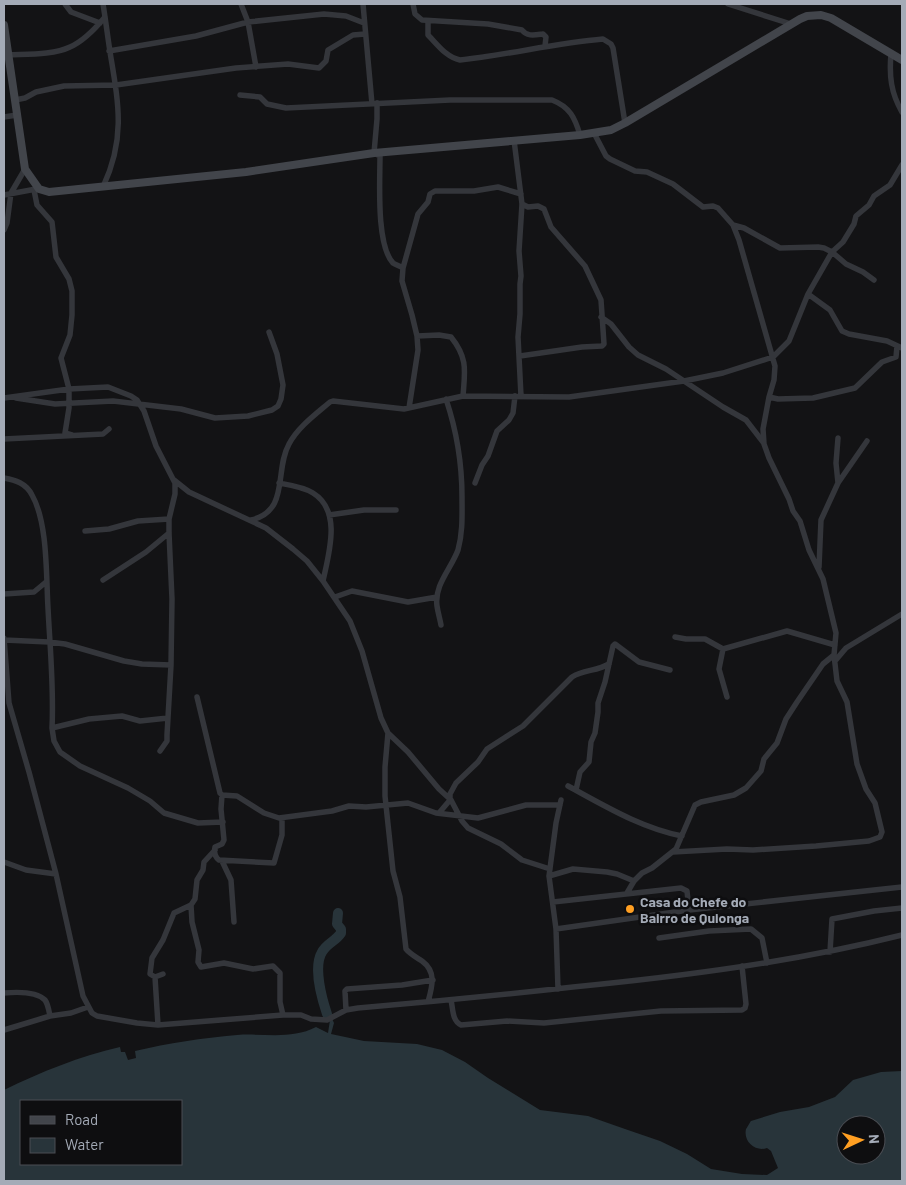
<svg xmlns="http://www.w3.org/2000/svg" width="906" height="1185" font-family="Barlow,sans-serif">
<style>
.water{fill:#28343a;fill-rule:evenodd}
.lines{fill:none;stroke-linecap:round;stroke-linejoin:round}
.river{stroke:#28343a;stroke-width:10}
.minor{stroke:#34363b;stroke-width:5.5}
.secondary{stroke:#42454b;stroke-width:8}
.poi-dot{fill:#ff9f22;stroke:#0e0e10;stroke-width:2}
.labels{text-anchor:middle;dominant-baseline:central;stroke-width:5;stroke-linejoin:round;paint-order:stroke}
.poi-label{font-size:14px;font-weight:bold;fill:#a4abb7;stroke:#0e0e10;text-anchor:start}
</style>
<rect width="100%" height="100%" fill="#131315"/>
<path class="water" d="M324 1001 334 1023 331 1034 364 1041 417 1044 442 1050 465 1062 488 1078 540 1110 588 1116 625 1129 660 1141 687 1154 711 1169 742 1174 767 1175 778 1168 771 1151 767 1148C756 1152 743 1142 746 1129 747 1128 750 1122 751 1121L780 1112 809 1107 835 1097 853 1080 881 1072 902 1071V1181H4V1090C41 1072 80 1056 120 1047L121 1052H125L128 1060 136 1058 135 1051C169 1043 202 1038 237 1035 264 1033 291 1040 316 1027L328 1033 330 1020 324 1014ZM21 1101H181V1164H21ZM846 1125H876V1155H846Z"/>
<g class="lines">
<path class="river" d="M327 1014C322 999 313 967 322 952 327 943 336 941 341 933V929L337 924 338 913"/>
<path class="minor" d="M65 4 71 12 100 23
M241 4 248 22 256 67
M363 4 372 104
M413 4 415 14 422 20 488 24 522 30C527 37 535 35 543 34L546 37 545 46
M728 4 791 24
M428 21V35C438 45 446 57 460 60 508 55 555 43 603 39L611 44 613 48 625 123
M109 51 196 36 248 22 324 14 346 16 364 23
M891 54C889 76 891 93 902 112
M8 55C26 54 54 55 70 47 84 41 95 29 105 17
M240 95 260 97 267 104 286 108 450 100H552C570 107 575 118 580 135
M15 100 25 98 36 92 64 86 116 85 236 68 288 64 319 68 326 61 328 50 353 35 365 34
M377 103V119L374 153 380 156C380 181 376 245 393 263 396 265 400 266 403 268
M4 117 17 115
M594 133 606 156 610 159 635 171 647 172 673 184 703 207 713 206 718 208 733 225 744 228 780 248 818 247 824 248 832 252 846 264 863 272 874 280
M514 140 522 204 519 251 521 276 520 284V314L518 337 521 396
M103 187C125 140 119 106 111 58 108 40 106 22 103 4
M34 190 37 205 52 222 56 257 69 279 72 291V315L70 335 61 358 69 389V408L65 433 72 435
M4 195 36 189
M4 230 7 223 11 193 25 169
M808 294 830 310 842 331 849 334 887 341 902 348
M601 317 611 324 629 347 638 355 666 369 723 407 746 420 763 442
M417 336 439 335 451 337C468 358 465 371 463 396
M520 356 582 347 602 346 604 344 601 300 585 266 551 227 544 209 538 206 528 207 522 204
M769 397 778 399 813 398 855 388 882 362 896 357 897 346
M4 398 69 389 108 387 131 396 137 400 144 411 156 446 175 483V494L169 519V533L172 599 171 665 167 735V741L160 751
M16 398 55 404 113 401 181 409 215 418 248 416 272 410 278 406 281 399 283 385 277 354 269 332
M409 408 418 350 417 336 412 315 402 281 403 268 418 214 428 202 430 194 435 191H474L498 187 521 194
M4 439 103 434 109 429
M4 478C15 480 26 483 32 495 48 523 46 576 48 608 50 648 54 688 52 728L54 741 60 752 80 766 128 788 150 801 164 813 198 823 223 822
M174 480 189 492 266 528 293 549 307 561 323 581 350 621 362 651 381 718 388 733 385 767V796L393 871 400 897 406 949C410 954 416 957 422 961 437 972 432 987 428 1002
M279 483C290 485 304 487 313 493 342 511 329 553 323 581
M475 483 482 465 488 456 497 431 509 420 513 413 515 396
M838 483 836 463 838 438
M329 515 364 510H396
M251 520C290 511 274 471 289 444 298 427 316 414 330 402L333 401 404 409 463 396 569 397 684 381 723 373 773 357 789 341 808 294 832 252 843 242 854 224 856 216 869 205 874 196 890 185 902 165
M85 531 109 529 138 521 169 519
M819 567 821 520 838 483 867 441
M103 580 146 552 169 533
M4 594 34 592 46 582
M335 597 352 591 408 602 437 597
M441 625C440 619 438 613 437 606 434 585 451 569 458 550 463 532 462 514 462 497 462 463 457 432 446 399
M675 637 686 639H705L723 649
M4 638 9 703 29 772 56 874 83 996 92 1013 97 1016 137 1023 158 1025 283 1015H301L311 1019 327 1020 346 1010 358 1008C430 1002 502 995 573 987 684 976 794 962 902 935
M4 640 49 642 65 644 124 661 142 664 171 665
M835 661 846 648 902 614
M197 697 220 793 222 795 237 796 264 813 279 818 332 811 349 806 366 807 408 803 436 813 478 818 526 805H560
M727 697 719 669 723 649 787 631 835 645
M52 728 89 719 122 716 140 721 168 718
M388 733 408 752 439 789 451 800 462 821 468 828 501 844 522 860 550 869
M568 786C605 806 641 828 682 836
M576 790 580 772 589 762 591 742 595 733 598 712V703L605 682 613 646 615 644 639 662 670 670
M222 795 221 809 224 840 222 844 215 847C214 852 215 857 219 860L274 863 282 835V818
M439 813 450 800V794L456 783 478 762 487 749 523 726 572 677C583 670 597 671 609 664
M215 850 204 862 203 870 197 880 195 899 191 905 192 922 199 950 198 962 201 967 224 963 253 969 273 966 280 973V1002L283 1015
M673 852 727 849 753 850 816 846 869 841 880 837 882 832 875 803 866 789 857 764 847 702 837 681 834 655 836 633 823 579 809 550 800 521 793 511 789 499 769 458 764 444 763 429 769 397 774 380 775 366 739 240 733 225
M222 861 231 880 234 922
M4 862 26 870 56 874
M549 876 573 869 607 872 617 874 634 881
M627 893 634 881 642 873 652 868 676 849 695 805 701 802 734 795 746 788 761 771 764 759 777 743 786 719 797 702 823 664 834 655
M553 902 681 888 687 891 689 910
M556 929 689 910 902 887
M659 938 709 931 751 929 762 938 767 963
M830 952 832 919 874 911 902 908
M155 977 150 974 152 958 163 940 174 913 191 905
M558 989 556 929 549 876 556 823 561 800
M4 993C15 992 36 991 45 1000 48 1004 49 1011 50 1016
M451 1000C453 1008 452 1021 461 1025L507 1021 544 1023 661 1011 742 1010 745 1008 746 1004 742 966
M346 1010 345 991 347 989 402 985 433 980
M158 1025 155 977 163 974
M4 1030 50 1016 71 1013 88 1007"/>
<path class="secondary" d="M4 25 25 169 39 189 49 192 246 172 374 153 580 135 611 130 625 123 800 19 807 16 821 15 831 18 902 60"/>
</g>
<circle class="poi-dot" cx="630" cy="909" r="5"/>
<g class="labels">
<g class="poi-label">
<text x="640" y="901">Casa do Chefe do<tspan x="640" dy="16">Bairro de Quionga</tspan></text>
</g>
</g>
<rect width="906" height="1185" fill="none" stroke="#a4abb7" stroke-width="10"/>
<rect x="20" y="1100" width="162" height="65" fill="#0e0e10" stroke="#4a4d53"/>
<rect x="30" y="1116" width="25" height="8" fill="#42454b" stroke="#4a4d53"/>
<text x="65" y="1125" font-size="15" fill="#a4abb7">Road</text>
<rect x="30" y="1138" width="25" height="15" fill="#28343a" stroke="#4a4d53"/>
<text x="65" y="1150" font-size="15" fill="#a4abb7">Water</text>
<g transform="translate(861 1140) rotate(86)"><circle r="24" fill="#0e0e10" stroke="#4a4d53"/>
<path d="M0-4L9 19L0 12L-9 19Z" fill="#ff9f22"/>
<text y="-8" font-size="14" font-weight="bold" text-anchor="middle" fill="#a4abb7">N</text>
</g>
</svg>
